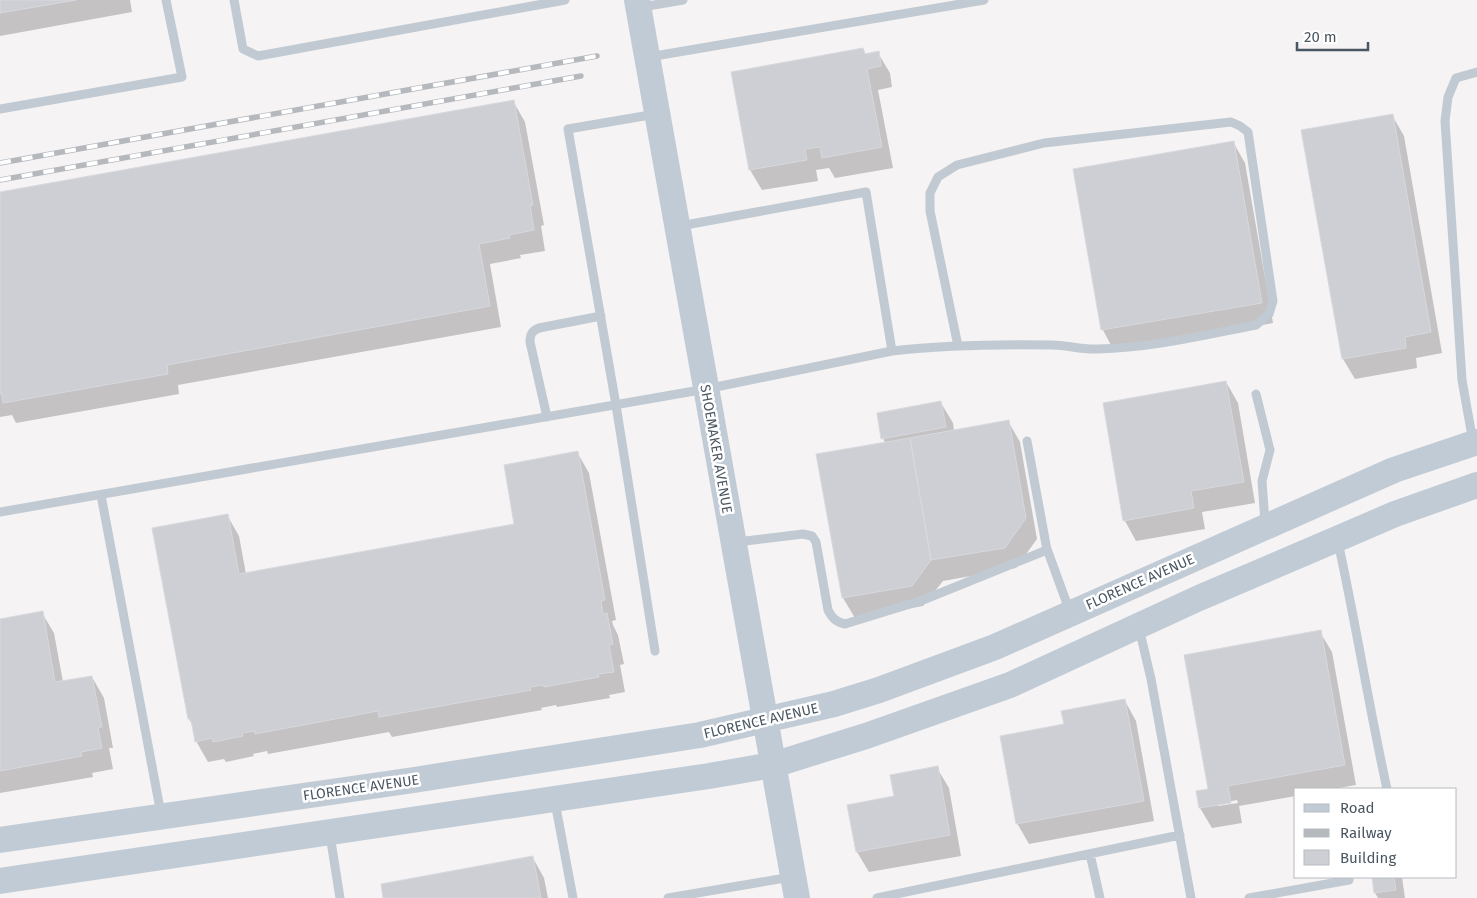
<svg xmlns="http://www.w3.org/2000/svg" width="1477" height="898" font-family="'Fira Sans',sans-serif">
<style>
.shadow{fill:#0003;fill-rule:evenodd}
.building{fill:#cdcfd5;stroke:#d7d9de}
.lines{fill:none;stroke-linecap:round;stroke-linejoin:round}
.service{stroke:#c1cad2;stroke-width:9}
.secondary{stroke:#c1cbd6;stroke-width:26}
.rail-casing{stroke:#b5b8bd;stroke-width:5.5}
.rail{stroke:#fff;stroke-width:4;stroke-dasharray:11;stroke-linecap:butt}
.labels{text-anchor:middle;dominant-baseline:central;stroke-width:5;stroke-linejoin:round;paint-order:stroke}
.street-label{font-size:14px;fill:#4a5661;stroke:#fff}
</style>
<rect width="100%" height="100%" fill="#f5f3f3"/>
<path class="shadow" d="M0 0H130L132 12 0 36Z
M863 49 866 55 878 53 890 73 892 87 878 90 893 168 835 178 829 168 816 170 818 181 762 190 750 170 733 73Z
M513 101 525 122 544 225 541 226 545 251 520 255 521 258 490 264 501 327 178 385 179 394 16 423 12 415 0 417V193Z
M1392 115 1404 136 1442 353 1416 358 1417 368 1355 379 1343 359 1303 131Z
M1233 142 1245 163 1273 323 1114 351 1103 330 1075 170Z
M1226 382 1238 403 1255 503 1202 512 1205 529 1136 541 1125 521 1104 404Z
M941 403 953 423 954 431 1008 421 1020 442 1037 539 1016 568 943 581 923 606 855 618 843 598 885 443 883 438Z
M577 452 589 473 616 620 612 621 613 625 618 635 624 664 620 665 625 692 609 695 610 698 557 707 556 705 541 708 542 710 392 737 389 732 268 754 267 751 253 754 254 756 226 762 224 759 208 762 196 741 194 728 189 719 227 515 239 536 246 574 516 525Z
M42 613 54 633 63 682 92 677 104 698 113 748H109L113 769 92 773 93 777 0 793V620Z
M1320 632 1332 652 1356 785 1333 789H1296V796L1239 806 1242 823 1212 828 1200 808 1210 790ZM1237 800 1238 803 1218 806V804Z
M1125 701 1136 721 1154 821 1029 844 1017 823 1065 725Z
M937 768 949 788 961 856 869 872 857 852 896 797Z
M533 858 544 878 548 898H384Z
M1373 877H1402L1405 898H1378L1375 893Z"/>
<path class="building" d="M0 0H76L0 13Z
M863 48 865 54 879 51 881 66 867 69 882 147 822 158 820 147 805 149 807 160 749 170 731 72Z
M514 100 533 205H530L534 230 509 235 510 238 479 244 490 306 167 365 168 374 3 403 2 394H0V192Z
M1393 114 1431 332 1405 337 1406 348 1342 359 1301 130Z
M1234 141 1262 303 1101 330 1073 169Z
M1226 381 1244 482 1191 491 1194 508 1123 521 1103 403Z
M941 401 946 427 881 439 877 413Z
M1009 420 1026 518 1005 548 931 560 910 438Z
M910 438 931 560 912 586 842 598 816 454Z
M578 451 605 600 601 601 603 614 607 613 613 644 609 645 614 672 598 674 599 677 544 687V685L530 687 531 690 379 717 378 711 255 734V731L242 733 243 736 213 742 212 738 195 742 191 719H188L152 528 228 514 239 574 514 524 504 465Z
M43 611 55 682 92 676 102 727 98 728 102 748 81 752 82 756 0 771V619Z
M1321 630 1345 765 1228 786 1231 803 1199 808 1196 791 1208 789 1184 655Z
M1125 699 1144 801 1016 824 1000 736 1064 724 1061 711Z
M938 766 950 835 856 852 847 805 894 796 890 775Z
M533 856 541 898H383L381 884Z
M1372 877H1394L1396 890 1374 893Z"/>
<g class="lines">
<path class="service" d="M234 0 243 49 258 56 565 0
M642 7 683 0
M649 57 984 0
M0 109 182 77 166 0
M892 351C945 345 998 344 1052 345 1067 345 1082 350 1098 349 1151 348 1204 335 1256 325L1269 314 1273 301 1248 132 1240 126 1231 122 1044 143 957 165 938 177 930 193V211L958 346
M1256 394 1270 450 1262 481 1265 523
M547 417 530 342C530 334 532 331 539 328L601 316
M1473 442 1462 380 1445 121 1448 97 1456 78 1477 72
M101 495 161 814
M0 512 706 389 892 351 866 192 680 226
M737 542 803 534 812 536 816 542 828 610C832 618 836 622 845 624L923 600 1047 550 1027 441
M1338 542C1356 624 1369 707 1387 789
M1047 549 1070 612
M1139 628 1151 679 1191 898
M655 651 616 405 568 129 656 114
M555 802 573 898
M330 835 340 898
M1090 854 1100 898
M668 898 791 877
M877 898 1180 835
M1249 898 1349 880V877"/>
<path class="secondary" d="M637 0 797 898
M0 840 414 780 700 735 834 704 879 690 995 647 1394 470 1477 442
M0 881 709 776 773 765 866 736 1010 685 1199 598 1337 539 1395 514 1477 485"/>
<g class="rail-casing">
<path id="rail" d="M0 163 597 56
M0 180 581 76"/>
</g>
<use href="#rail" class="rail"/>
</g>
<g class="labels">
<g class="street-label">
<text transform="translate(716 449) rotate(80)">SHOEMAKER AVENUE</text>
<text transform="translate(1140 582) rotate(-24)">FLORENCE AVENUE</text>
<text transform="translate(761 721) rotate(-13)">FLORENCE AVENUE</text>
<text transform="translate(361 788) rotate(-8)">FLORENCE AVENUE</text>
</g>
</g>
<rect x="1294" y="788" width="162" height="90" fill="#ffffff" stroke="#b7bbc0"/>
<rect x="1304" y="804" width="25" height="8" fill="#c1cbd6" stroke="#b7bbc0"/>
<text x="1340" y="813" font-size="15" fill="#4a5661">Road</text>
<rect x="1304" y="829" width="25" height="8" fill="#b5b8bd" stroke="#b7bbc0"/>
<text x="1340" y="838" font-size="15" fill="#4a5661">Railway</text>
<rect x="1304" y="850" width="25" height="15" fill="#cdcfd5" stroke="#b7bbc0"/>
<text x="1340" y="863" font-size="15" fill="#4a5661">Building</text>
<path d="M1297 42v8h71v-8" fill="none" stroke="#4a5661" stroke-width="2.5"/>
<text x="1304" y="42" font-size="15" fill="#4a5661" stroke="#ffffff" stroke-width="4" paint-order="stroke">20 m</text>
</svg>
